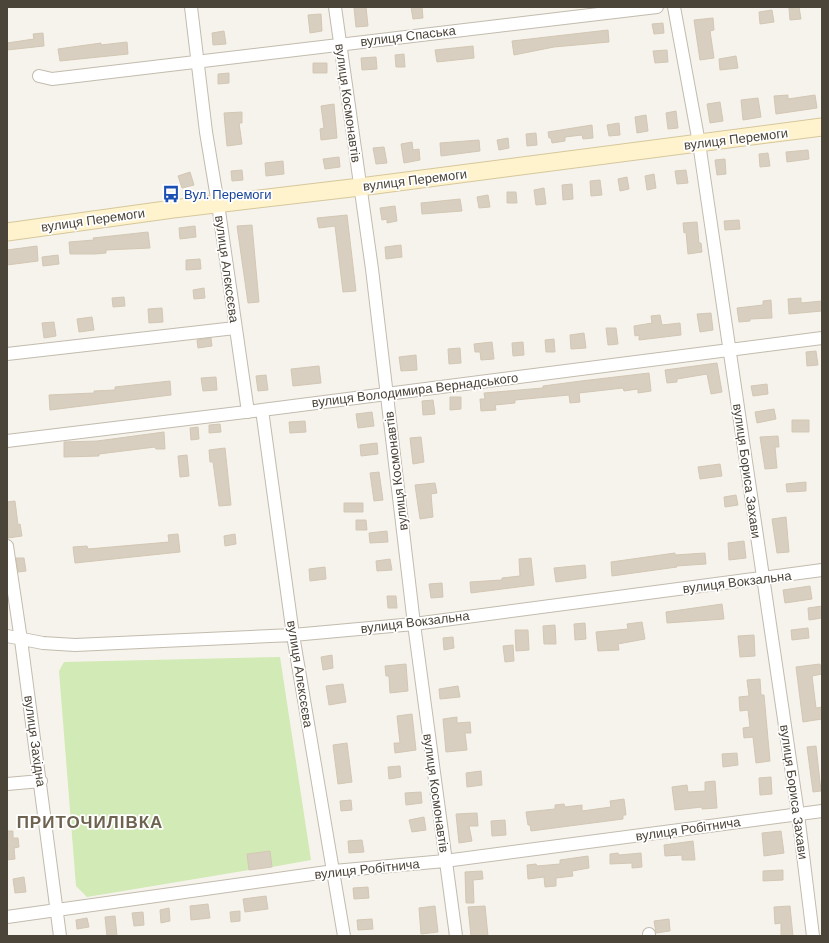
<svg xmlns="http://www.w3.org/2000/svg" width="829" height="943" font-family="'DM Sans',sans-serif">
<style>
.green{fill:#d2eab5}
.building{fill:#d8cfc1;stroke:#d3c7b4}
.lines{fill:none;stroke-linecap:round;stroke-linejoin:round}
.minor-casing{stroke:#c2bbae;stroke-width:14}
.secondary-casing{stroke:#d6c79b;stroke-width:19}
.minor{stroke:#fff;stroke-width:12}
.secondary{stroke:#fff3cd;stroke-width:17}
.labels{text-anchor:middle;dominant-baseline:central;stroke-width:3.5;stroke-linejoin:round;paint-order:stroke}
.street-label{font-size:13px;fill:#4b4439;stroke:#fff}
.transit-label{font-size:13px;fill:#164399;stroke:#fff;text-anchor:start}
.district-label{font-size:17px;font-weight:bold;letter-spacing:1px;fill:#6e6250;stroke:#fff}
</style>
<rect width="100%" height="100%" fill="#f6f3ec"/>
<path class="green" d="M280 657 311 860 272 867 270 851 247 854 249 870 87 897 76 886 59 671 64 662Z"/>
<path class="building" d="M366 7 368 26 356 27 354 8Z
M411 7H422L423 18 413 19Z
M799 7 801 19 790 20 789 8Z
M772 10 774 22 760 24 759 12Z
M321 14 322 31 310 33 308 15Z
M713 18 714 30 710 31 714 58 700 60 694 20Z
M663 23 664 33 654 34 652 24Z
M608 30 609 42 554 47 514 55 512 41Z
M224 31 226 44 213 45 212 33Z
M43 33 44 46 7 50V43L34 39 33 34Z
M127 42 128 54 60 61 58 49 101 43V45Z
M473 46 474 58 437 62 435 50Z
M667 50 668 62 655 63 653 51Z
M404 54 405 67H396L395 55Z
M736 56 738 68 720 70 719 59Z
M376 57 377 69 362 70 361 58Z
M313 63H327V73H313Z
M229 73V83L218 84V74Z
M788 95V99L815 95 817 108 776 114 774 96Z
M758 98 761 117 743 120 741 100Z
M720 102 723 121 710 123 707 104Z
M334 104 337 138 321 140 320 129 324 128 321 106Z
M676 111 678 128 668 129 666 113Z
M242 112V123H239L242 144 227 146 224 113Z
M646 115 648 131 637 133 635 117Z
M619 123 620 135 609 136 607 125Z
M592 125 593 138 583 139 582 135 565 137V141L552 143 551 138H549L548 132Z
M536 133 537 145 527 146 526 134Z
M508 138 509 148 499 150 497 140Z
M479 140 480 151 441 156 440 143Z
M412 142 413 150 419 149 420 160 404 163 401 144Z
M384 147 387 163 376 164 373 148Z
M808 150 809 159 787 162 786 152Z
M768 153 770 166 760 167 759 154Z
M339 157 340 167 325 169 323 159Z
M725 159 726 174 717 175 715 160Z
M283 161 284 174 266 176 265 163Z
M242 170 243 180 232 181 231 171Z
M686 170 688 183 677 184 675 171Z
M190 172 194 185 182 188 178 176Z
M654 174 656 188 647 190 645 176Z
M627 177 629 189 620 191 618 179Z
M600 180 602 195 591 196 590 181Z
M572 184 573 199 563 200 562 185Z
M544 188 546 204 536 205 534 190Z
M507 192H516L517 203H507Z
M488 195 490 207 479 208 477 197Z
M460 199 462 211 422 214 421 203Z
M395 206 397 221 387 223V219L382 220 380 208Z
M347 215 356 291 343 292 335 226 319 228 317 218Z
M739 220 740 229 725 230 724 221Z
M697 222 699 243H701L702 252 688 254 686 232 684 233 683 223Z
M252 225 259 302 248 303 237 226Z
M195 226 196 237 180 239 179 228Z
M148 232 150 248 106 250V253L95 254H70L69 242 94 240 93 238Z
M401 245 402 257 386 259 385 247Z
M37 246 38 261 7 265V250Z
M58 255 59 264 43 266 42 257Z
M200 259 201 269 186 270V260Z
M204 288 205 298 194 299 193 290Z
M124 297 125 306 113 307 112 298Z
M801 298V303L822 301V311L789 314 788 299Z
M771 300 772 318 750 319V321L739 322 737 308 763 305V301Z
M162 308 163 322 149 323 148 309Z
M711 313 713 330 700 332 697 314Z
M660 315 662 325 680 323 681 335 639 340V335L635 336 634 326 652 323 651 316Z
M92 317 94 330 79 332 77 319Z
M54 322 56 336 44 338 42 323Z
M606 328H616L618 344 608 345Z
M584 333 586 348 571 349 570 335Z
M211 338 212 346 198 348 197 340Z
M554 339 555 352H546L545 340Z
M492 342 494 359 481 360 480 352H475L474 344Z
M523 342 524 355 513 356 512 343Z
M460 348 461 363 449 364 448 349Z
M816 351 818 365 807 366 806 352Z
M416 355 417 370 401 371 399 357Z
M717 363 722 392 711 394 707 374 677 379V382L667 383 665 370Z
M319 366 321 383 293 386 291 369Z
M649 373 651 391 638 393V389L624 391 623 388 579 393 580 402 570 403 569 395 515 400V403L495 405 496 410 481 411 480 399H485L484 393 543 388V386L581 381Z
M266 375 268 390 258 391 256 376Z
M216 377 217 390 203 391 201 378Z
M170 381 171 395 50 410 49 395 94 393V391L115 390V387Z
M767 384 768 394 753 396 751 386Z
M450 397H461V409L450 410Z
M433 400 435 414 423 415 422 401Z
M774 409 776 419 757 423 755 412Z
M372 412 374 426 358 428 356 414Z
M792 420H809V432H792Z
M305 421 306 432 290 433 289 422Z
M220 424 221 432 209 433V425Z
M198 427 199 439 191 440 190 428Z
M164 432 165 449H156L155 447 99 454V456L64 457V442L97 441Z
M778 436 779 447H775L777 468 765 469 760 437Z
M421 437 424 462 413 464 410 438Z
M377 443 378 454 361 456 360 445Z
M225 448 231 505 219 506 213 462H210L209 450Z
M187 455 189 476 180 477 178 456Z
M720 464 722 476 700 479 698 467Z
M379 472 383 500 374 501 370 473Z
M806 482V491L787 492 786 484Z
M435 483 437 493 431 494 433 517 420 519 415 485Z
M736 495 738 505 725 507 724 497Z
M15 501 18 525 20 524 22 536 8 538 7 502Z
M344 503H363V512H344Z
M786 517 789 552 777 553 772 519Z
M356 520H366L367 530H356Z
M387 531 388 542 370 543 369 533Z
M178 534 180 552 75 563 73 547 87 546 88 549 169 542 168 535Z
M235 534 236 544 225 546 224 536Z
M744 541 746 558 729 560 728 543Z
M675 553V555L705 553 706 564 676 566 677 567 612 576 611 562Z
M16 558H24L26 571 18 572Z
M531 558 534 585 471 593 470 582 502 580V578L520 576 519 559Z
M390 559 392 570 377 571 376 561Z
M585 565 586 578 556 582 554 568Z
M325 567 326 579 310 581 309 569Z
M442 583 443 597 431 598 429 584Z
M810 586 812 599 785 603 783 590Z
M387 596H396L397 608H388Z
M722 604 724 619 667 623 666 612Z
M822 606V618L809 620 808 608Z
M642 622 645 639 618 644 619 650 598 651 596 632 628 629 627 624Z
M585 623 586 639 575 640 574 624Z
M555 625 556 644H544L543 626Z
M808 628 809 638 792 640 791 630Z
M515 630H528L529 650 516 651Z
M754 635 755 656 740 657 738 636Z
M453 637 454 648 444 650 443 638Z
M513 645 514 661 505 662 503 646Z
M332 655 333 668 323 670 321 657Z
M406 664 408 691 390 693 389 676H386L385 666Z
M820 664 822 674 812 676 816 708 822 707V719L803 722 796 667Z
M760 679 761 695H764L770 761 756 763 753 737 744 738 743 728 750 727 748 710 740 711 739 697 749 696 747 680Z
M343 684 346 702 329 705 326 686Z
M458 686 460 697 440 699 439 689Z
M412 714 416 750 395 753 394 743H400L397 716Z
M457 717V723L470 722 471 733H465L467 750 446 752 443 719Z
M347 743 352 782 338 784 333 745Z
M816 746 821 791 813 792 807 747Z
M737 753 738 765 723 767 722 754Z
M400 766 401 777 389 779 388 767Z
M481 771 482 785 467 787 466 773Z
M771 777 772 794 760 795 759 778Z
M715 781 717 808 702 809V807L675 810 672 787 687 785 688 792 705 791V782Z
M421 792 422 803 406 805 405 793Z
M624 799 626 815H623V819L531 831 530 825H528L526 812 555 809V805L564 804 565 807 582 805V811L611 807 610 801Z
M351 800 352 810 341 811 340 801Z
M477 813 478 826H469L472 841 459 843 456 814Z
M424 817 426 830 412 832 409 820Z
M505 820 506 835 492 836 491 821Z
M7 831H13V838H18L19 847 14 848 15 859 7 860Z
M781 831 784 853 764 856 762 833Z
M362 840 364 852 349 853 348 841Z
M693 841 695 860H682V855L665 856 664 845Z
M270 851 272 867 249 870 247 854Z
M618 853 619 855 641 853 642 867 632 868V863L610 864V854Z
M588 856 589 868 572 871 573 876 556 878V886L545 887 544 877 528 879 527 865 536 864 537 866 560 864V860Z
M783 870V880L763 881V871Z
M482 871 483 879 473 880 474 903H466L465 872Z
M24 877 26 892 15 893 13 879Z
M368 887 369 898 354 899 353 888Z
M266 896 268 909 245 912 243 899Z
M208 904 210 918 191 920 190 906Z
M435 906 438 932 421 934 419 908Z
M485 906 488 936H471L468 907Z
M790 906 793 936H781V923L775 924 774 907Z
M169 908 170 921 161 923 160 910Z
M240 911V921L231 922 230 912Z
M143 912 144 925 134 926 132 913Z
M115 916 117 936H107L105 917Z
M87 918 89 927 77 929 76 920Z
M372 919 373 929 358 930 357 920Z
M669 919 670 931 656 933 654 921Z"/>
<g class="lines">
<g class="minor-casing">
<path id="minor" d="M191 7 206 132 218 204 248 412
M335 7 372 269 414 624 456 936
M674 7 699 143 798 814 813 936
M39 76 52 79 657 7
M7 354 235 328
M262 410 293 635 344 936
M7 441 262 410 822 338
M7 546 21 640 60 936
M7 636 43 643 75 645 293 635 414 624 822 570
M7 784 41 781
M7 917 334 871 445 861 822 811
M649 934V936"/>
</g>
<g class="secondary-casing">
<path id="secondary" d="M7 232 173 209 360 187 822 127"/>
</g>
<use href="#minor" class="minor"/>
<use href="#secondary" class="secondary"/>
</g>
<defs>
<g id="bus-bare" transform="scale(1.38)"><path d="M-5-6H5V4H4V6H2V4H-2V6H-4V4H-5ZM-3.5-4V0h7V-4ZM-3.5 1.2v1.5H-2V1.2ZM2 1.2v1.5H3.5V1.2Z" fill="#1a4fb4" stroke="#fff" stroke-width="2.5" paint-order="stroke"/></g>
</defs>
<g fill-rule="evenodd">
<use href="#bus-bare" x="171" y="194"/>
</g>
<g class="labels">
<g class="street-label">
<text transform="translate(408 36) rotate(-7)">вулиця Спаська</text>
<text transform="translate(348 103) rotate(82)">вулиця Космонавтів</text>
<text transform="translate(736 139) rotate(-7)">вулиця Перемоги</text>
<text transform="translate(415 180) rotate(-7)">вулиця Перемоги</text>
<text transform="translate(93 220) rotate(-8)">вулиця Перемоги</text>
<text transform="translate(227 269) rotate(82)">вулиця Алєксєєва</text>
<text transform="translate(415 390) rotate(-7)">вулиця Володимира Вернадського</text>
<text transform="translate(396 471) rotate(-97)">вулиця Космонавтів</text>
<text transform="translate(747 471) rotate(82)">вулиця Бориса Захави</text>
<text transform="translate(737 582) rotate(-7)">вулиця Вокзальна</text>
<text transform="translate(415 622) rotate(-7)">вулиця Вокзальна</text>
<text transform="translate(300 674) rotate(81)">вулиця Алєксєєва</text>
<text transform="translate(35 741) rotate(82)">вулиця Західна</text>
<text transform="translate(794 792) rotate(82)">вулиця Бориса Захави</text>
<text transform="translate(436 793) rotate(82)">вулиця Космонавтів</text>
<text transform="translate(688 829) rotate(-8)">вулиця Робітнича</text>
<text transform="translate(367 869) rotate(-6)">вулиця Робітнича</text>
</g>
<g class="transit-label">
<text x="184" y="194">Вул. Перемоги</text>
</g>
<g class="district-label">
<text x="90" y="822">ПРИТОЧИЛІВКА</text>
</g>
</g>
<rect width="829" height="943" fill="none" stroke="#4b4439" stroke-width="16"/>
</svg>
